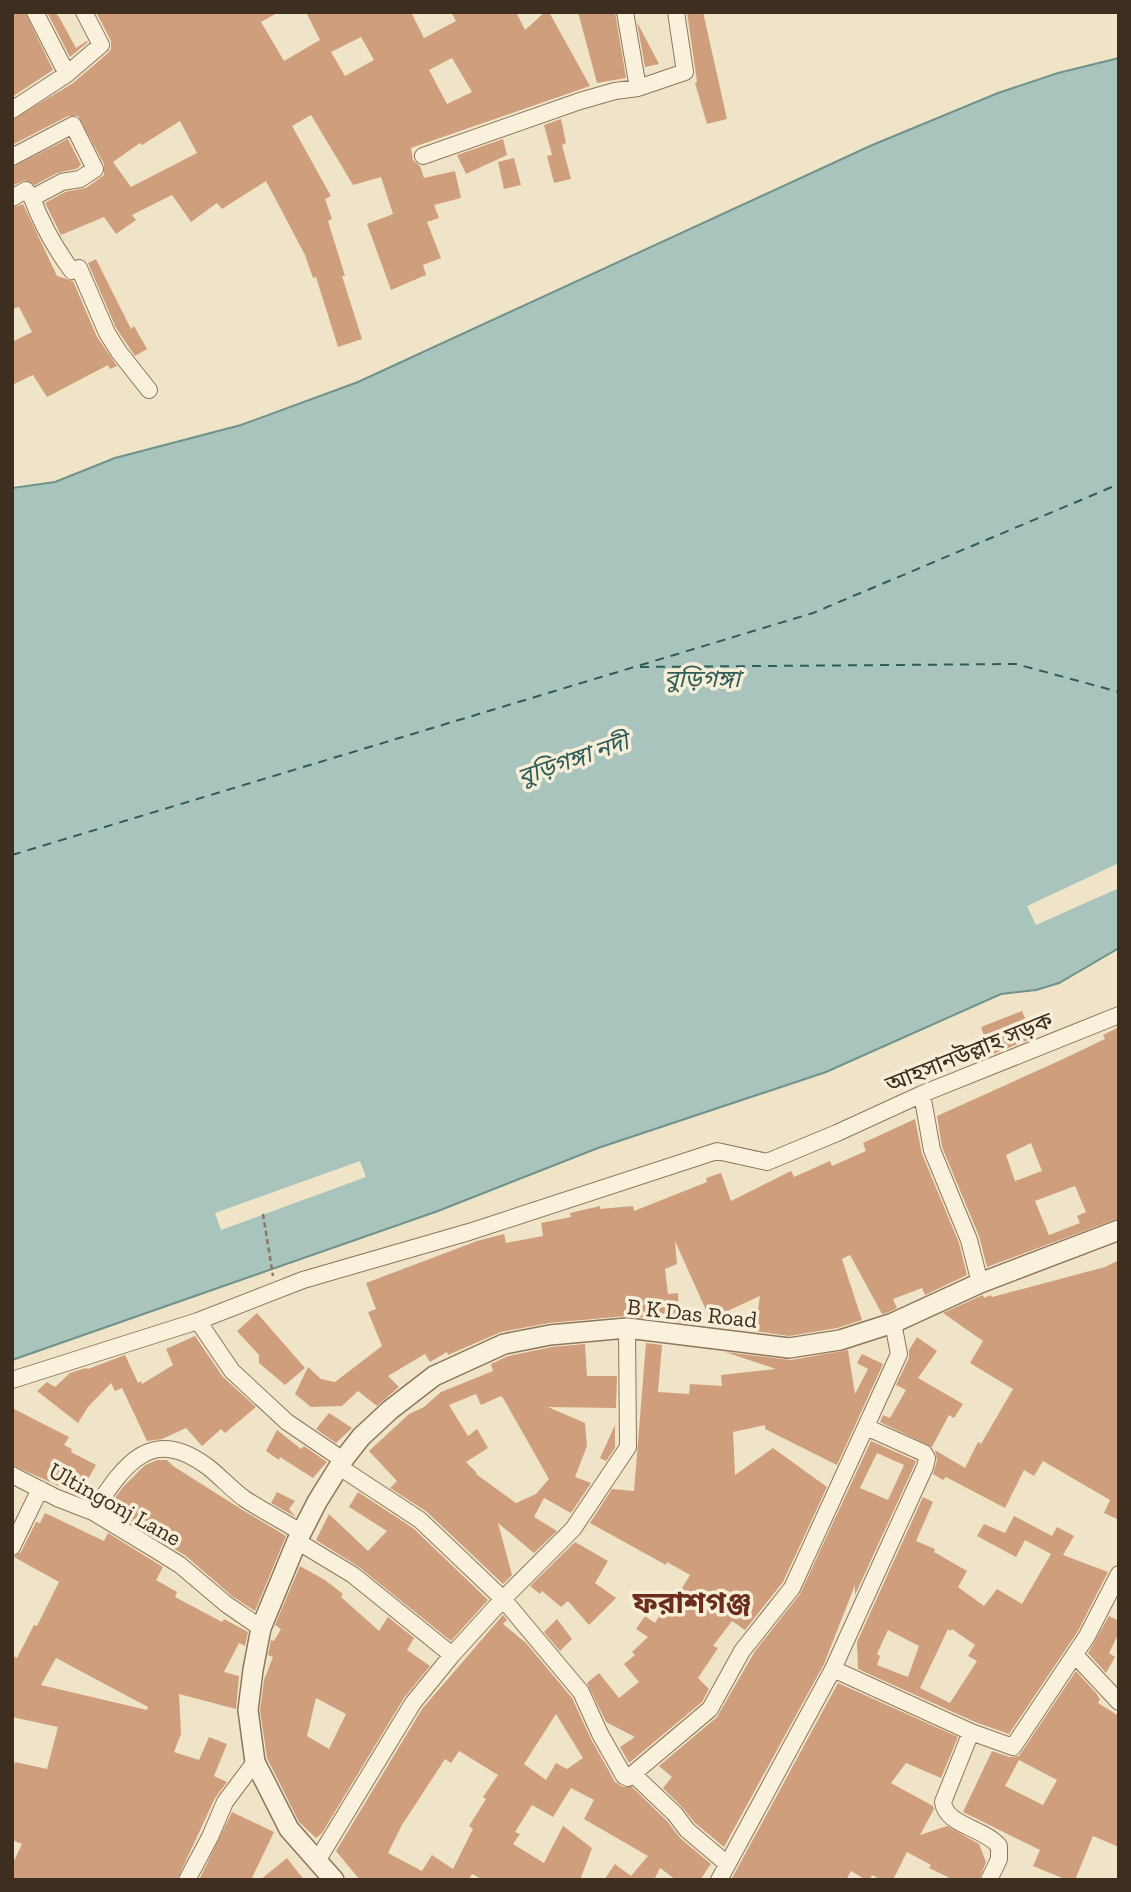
<svg xmlns="http://www.w3.org/2000/svg" width="1131" height="1892" font-family="'Zilla Slab','Noto Sans Bengali',serif">
<style>
.water{fill:#a9c4bc;stroke:#6f938a;stroke-width:2}
.pier{fill:#f0e4c8}
.lines{fill:none;stroke-linecap:round;stroke-linejoin:round}
.ferry{stroke:#2f5d5a;stroke-width:2;stroke-dasharray:9 7;stroke-linecap:butt}
.building{fill:#cf9f7d;fill-rule:evenodd}
.minor-casing{stroke:#8d765c;stroke-width:18}
.tertiary-casing{stroke:#8d765c;stroke-width:22}
.path{stroke:#8d765c;stroke-width:2.5;stroke-dasharray:5 3.5;stroke-linecap:butt}
.minor{stroke:#faf1dc;stroke-width:16}
.tertiary{stroke:#faf1dc;stroke-width:19}
.labels{text-anchor:middle;dominant-baseline:central;stroke-width:7;stroke-linejoin:round;paint-order:stroke}
.street-label{font-size:23px;fill:#3d2e20;stroke:#f7eed8}
.water-label{font-size:24px;font-style:italic;fill:#2f5d5a;stroke:#f7eed8}
.district-label{font-size:30px;font-weight:bold;fill:#6b2e1e;stroke:#f7eed8}
</style>
<rect width="100%" height="100%" fill="#f0e4c8"/>
<path class="water" d="M1119 58V948L1059 983 1036 990 1001 994 826 1072 598 1148 438 1211 12 1360V488L55 482 115 458 241 425 358 382 870 146 998 93 1058 73Z"/>
<path class="pier" d="M1119 863V888L1036 925 1027 906Z
M360 1161 366 1177 221 1230 215 1213Z"/>
<g class="lines">
<path class="ferry" d="M640 667 1016 664 1119 692
M12 855 813 613 1119 484"/>
</g>
<path class="building" d="M12 12H25L53 70 12 97Z
M47 12H55L59 17 76 48 87 41 88 42 70 57Z
M96 12H279L261 22 284 61 320 40 306 12H411L424 38 456 21 451 12H516L525 30 545 12H549L590 86 411 148 413 160 420 166 424 178 455 171 461 198 434 205 439 218 427 222 441 258 423 265 426 275 391 290 367 224 393 214 381 177 353 185 311 115 292 126 331 196 325 199 332 219 328 221 345 276H342L362 339 338 347 316 277 313 278 305 255 266 181 222 209 217 203 191 222 172 195 132 215 136 220 116 234 104 217 61 235 45 203 65 192 86 188 104 175V164L78 116H68L12 145V120L73 83 108 53 111 49V41ZM361 37 374 60 345 76 331 52ZM452 58 472 92 447 104 429 70ZM180 121 197 153 131 187 113 162 140 143 142 145Z
M578 12H615L626 78 597 83Z
M687 12H703L727 119 707 124 695 83 697 82Z
M637 22 659 64 645 67Z
M561 119 566 143 562 145 571 179 554 183 547 156 552 155 544 125Z
M68 139 81 165 76 169 57 173 35 185 25 180 12 186V167Z
M503 139 507 155 466 174 457 155Z
M514 158 521 185 504 189 498 162Z
M23 204 57 276 73 281 97 337 117 366 110 369 108 365 47 397 33 375 12 385V342L32 332 19 307 12 309V208Z
M96 259 131 329 134 326 147 349 135 356 116 328 88 263Z
M1022 1011 1033 1038 991 1055 981 1027Z
M1119 1027V1218L987 1267 979 1236 942 1147 937 1116 1061 1060 1105 1039 1103 1035ZM1031 1143 1042 1171 1015 1181 1006 1155ZM1075 1186 1086 1212 1077 1216 1080 1223 1049 1235 1035 1201Z
M915 1119 922 1154 959 1243 967 1275 925 1295 922 1288 893 1299 897 1308 889 1312 882 1314 850 1255 842 1259 862 1320 837 1328 789 1336 755 1331 760 1296 710 1319 675 1241 677 1264 665 1269 668 1294 678 1293 679 1319H682V1322L626 1316 549 1323 501 1332 448 1355 447 1352 430 1362 425 1354 388 1376 399 1387 377 1406 358 1391 342 1406 311 1407 295 1394 308 1367 321 1379 335 1382 382 1346 368 1312 376 1309 366 1283 477 1241 504 1234 506 1243 543 1236 541 1223 571 1217 570 1213 600 1206V1209L633 1206 634 1211 707 1182 706 1178 721 1173 731 1201 791 1171 794 1177 830 1161 832 1166 866 1151 863 1143Z
M1119 1260V1520L1104 1513 1110 1500 1043 1461 1034 1476 1024 1470 1005 1508 946 1477 943 1480 933 1474 937 1460 935 1450 965 1468 978 1442 981 1444 1013 1389 970 1363 983 1341 943 1313 983 1295 984 1298 991 1295 992 1297 1105 1267Z
M257 1313 305 1368 285 1385 259 1363V1355L237 1331Z
M195 1336 223 1377 256 1407 225 1433 221 1429 202 1446 186 1428 162 1439 147 1441 122 1388 115 1391 111 1383 88 1407 78 1423 37 1391 47 1382 55 1387 70 1373 86 1368 88 1369 125 1355 138 1383 141 1381 142 1384 173 1365 166 1349Z
M917 1337 937 1351 918 1378 963 1404 954 1418 949 1415 932 1447 880 1422 883 1415 890 1418 906 1390 896 1385 909 1358V1350Z
M646 1343 662 1345 658 1392 689 1394 690 1384 722 1386 721 1375 776 1369 725 1352 791 1360 848 1350 855 1394 868 1369 857 1363 862 1354 883 1364 837 1465 765 1429V1425L733 1432 735 1475 773 1448 827 1487 783 1582 745 1630 732 1621 713 1646 718 1648 698 1678 709 1689 702 1702 629 1763 620 1747 635 1737 606 1722 587 1683 599 1673 619 1698 639 1682 624 1664 635 1655 632 1652 648 1637 636 1629 645 1616 655 1623 669 1600 673 1603 690 1575 667 1562 666 1565 590 1523 612 1489 634 1491Z
M585 1344 587 1376H617L616 1408 548 1407 585 1423 587 1446 575 1477 591 1483 571 1513 544 1498 534 1517 557 1531 534 1553 498 1523 512 1575 503 1584 427 1512 390 1488 397 1481 369 1451 409 1414 424 1407 441 1392 493 1371 491 1364 508 1356 552 1347ZM476 1394 481 1405 501 1396 503 1398 549 1479 536 1494 516 1503 476 1474 477 1473 466 1462 488 1448 477 1429 468 1436 449 1405Z
M12 1408 69 1437 64 1445 72 1449 71 1452 96 1465 79 1495 12 1465Z
M329 1413 352 1428 336 1443 316 1429Z
M615 1425V1448L606 1461 600 1458Z
M277 1430 301 1449 304 1446 327 1462 313 1478 280 1457 279 1460 266 1451Z
M871 1441 916 1461 915 1464 855 1595V1585L824 1664 724 1847 695 1823 682 1807 663 1788 672 1777 659 1766 717 1717 755 1651 800 1594ZM877 1453 904 1465 888 1500 860 1488Z
M157 1460H167L173 1466 241 1509 286 1536 255 1611 232 1596 186 1556 117 1514 123 1504 114 1499 124 1486 145 1465Z
M277 1492 295 1501 289 1509 296 1517 271 1503Z
M358 1492 413 1528 488 1600 451 1641 359 1567 316 1540 329 1514 368 1551 387 1531 349 1507Z
M923 1497 933 1502 916 1541 935 1549 934 1552 967 1571 958 1587 984 1606 997 1589 1022 1604 1051 1554 1025 1540 1016 1557 977 1536 984 1524 1005 1533 1014 1516 1052 1536 1057 1527 1074 1536 1063 1555 1108 1572 1078 1631 1009 1734 975 1722 858 1669 857 1642ZM948 1629 950 1631 952 1629 975 1645 968 1656 977 1661 950 1703 920 1688ZM888 1630 919 1646 908 1677 877 1665 880 1656 877 1654Z
M45 1513 104 1541 108 1533 163 1567 156 1580 177 1592 175 1597 222 1622 224 1619 248 1632 245 1646 239 1643 224 1672 239 1676 236 1709 179 1694 181 1734 174 1752 199 1760 209 1737 227 1744 214 1776 227 1782 215 1798 177 1880H12V1865L22 1844 12 1840V1773L15 1762 47 1769 58 1727 12 1717V1655L17 1658 34 1625 37 1626 59 1582 14 1557 21 1552 36 1522 40 1523ZM56 1658 148 1707 147 1710 41 1685Z
M575 1542 608 1561 595 1583 616 1598 589 1625 568 1601 561 1607 542 1591 540 1594 530 1586Z
M300 1566 325 1580 343 1594 341 1597 379 1631 388 1617 414 1638 407 1650 430 1666 404 1698 322 1833 316 1838 299 1822 267 1758 260 1710 264 1680 273 1657 268 1655 271 1640 274 1641 281 1629 275 1625ZM316 1698 346 1714 329 1749 307 1736Z
M503 1615 507 1620 503 1624 526 1643 572 1698 591 1739 615 1782 623 1787H632L667 1821 680 1838 711 1864 700 1880H676L660 1868 654 1880H604L615 1864 631 1876 648 1856 584 1819 594 1800 571 1788 553 1817 532 1805 515 1832 520 1834 513 1844 544 1863 563 1826 592 1848 580 1880H483L472 1874 469 1879 471 1880H360L336 1851 422 1709ZM556 1714 583 1758 567 1769 556 1763 546 1780 524 1764ZM459 1751 498 1775 483 1797 486 1799 469 1826 473 1829 453 1869 432 1855 422 1871 388 1853 402 1825 445 1759 451 1763Z
M1109 1616 1119 1621V1633L1109 1653 1115 1657 1106 1673 1088 1653Z
M557 1619 572 1639 560 1651 544 1632Z
M1076 1671 1096 1693 1100 1699 1098 1703 1119 1716V1847L1093 1836 1075 1880H1067L1033 1866 1040 1850 963 1812 992 1751 1010 1757 1019 1756ZM1019 1760 1057 1780 1043 1805 1005 1786Z
M838 1683 958 1737 941 1778 906 1763 891 1783 933 1806 934 1809 920 1835 947 1826 979 1844 986 1862 979 1880H954L929 1868 931 1865 907 1852 893 1880H882L872 1875 870 1880H866L851 1871 846 1880H731Z
M232 1812 274 1832 251 1880H199Z
M287 1858 304 1880H260Z"/>
<g class="lines">
<g class="minor-casing">
<path id="minor" d="M35 12 67 74
M625 12 638 88
M12 110 67 74 101 45 84 12
M423 156 580 101 615 91 638 88 685 72 676 12
M12 157 73 125 95 169 80 179 62 182 32 198 26 190 12 198
M32 198C42 225 55 248 72 271L79 268 107 333 119 352 149 390
M922 1094 932 1150 969 1240 980 1283
M198 1321 232 1371 287 1422 343 1460
M12 1380 198 1321 303 1280 469 1232 717 1151 767 1162 837 1133 922 1094 1119 1015
M338 1466 420 1520 503 1599 581 1692 600 1734 624 1776 628 1778 710 1709 742 1651 792 1588 899 1354 893 1323
M12 1475 57 1498 93 1512 151 1547 180 1565 226 1604 261 1628
M93 1512C123 1467 150 1423 208 1467 221 1477 232 1490 245 1499 263 1511 283 1521 302 1533
M297 1541 353 1575 452 1655
M12 1547 40 1489
M1075 1655 1119 1702
M833 1669 971 1732
M634 1775 675 1814 687 1830 726 1863
M317 1861 413 1703 452 1655 503 1599 573 1529 628 1447 627 1328
M187 1880 210 1837 225 1802 255 1762
M719 1880 833 1669 925 1467 927 1458 924 1453 866 1427
M989 1880 999 1859V1846C983 1827 946 1826 943 1802L971 1732 1013 1747 1087 1636 1119 1574"/>
</g>
<g class="tertiary-casing">
<path id="tertiary" d="M334 1880 289 1829 255 1762 248 1710 253 1670 261 1628 297 1541 317 1502 343 1460 361 1437 390 1410 434 1376 504 1344 550 1335 627 1328 789 1348 840 1340 893 1323 980 1283 1119 1230"/>
</g>
<path class="path" d="M263 1214 273 1276"/>
<use href="#minor" class="minor"/>
<use href="#tertiary" class="tertiary"/>
</g>
<g class="labels">
<g class="street-label">
<text transform="translate(969 1052) rotate(-22)">আহসানউল্লাহ সড়ক</text>
<text transform="translate(692 1313) rotate(6)">B K Das Road</text>
<text transform="translate(115 1504) rotate(29)">Ultingonj Lane</text>
</g>
<g class="water-label">
<text x="702" y="678">বুড়িগঙ্গা</text>
<text transform="translate(573 759) rotate(-19)">বুড়িগঙ্গা নদী</text>
</g>
<g class="district-label">
<text x="692" y="1603">ফরাশগঞ্জ</text>
</g>
</g>
<rect width="1131" height="1892" fill="none" stroke="#3d2e20" stroke-width="28"/>
</svg>
